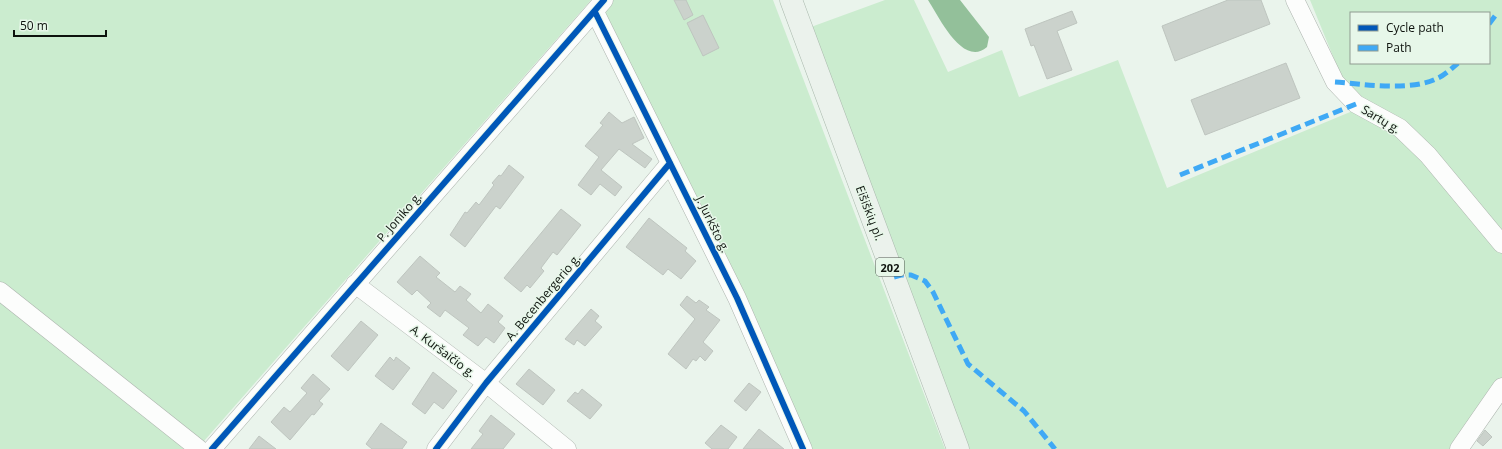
<svg xmlns="http://www.w3.org/2000/svg" width="1502" height="449" font-family="'Open Sans',sans-serif">
<style>
.green{fill:#cbeccf;fill-rule:evenodd}
.water{fill:#93c09a}
.building{fill:#cbd2cc;stroke:#bec5bf}
.lines{fill:none;stroke-linecap:round;stroke-linejoin:round}
.minor-casing{stroke:#adb4ae;stroke-width:19}
.major-casing{stroke:#aab9ad;stroke-width:23}
.minor{stroke:#fcfdfc;stroke-width:18}
.major{stroke:#ebf2ec;stroke-width:22}
.quiet{stroke:#3fa9f5;stroke-width:5;stroke-dasharray:10 5;stroke-linecap:butt}
.cycleway-casing{stroke:#e7f7e9;stroke-width:8}
.cycleway{stroke:#0057b8;stroke-width:6}
.labels{text-anchor:middle;dominant-baseline:central;stroke-width:3;stroke-linejoin:round;paint-order:stroke}
.shield{fill:#e7f7e9;stroke:#4e574f;stroke-width:1}
.shield-label{font-size:11px;font-weight:bold;fill:#0d120d}
.street-label{font-size:12px;fill:#0d120d;stroke:#e7f7e9}
</style>
<rect width="100%" height="100%" fill="#eaf4ec"/>
<path class="green" d="M0 0H591L197 449H0Z
M593 0H773L945 449H810Z
M885 0H914L948 72 1002 50 1019 97 1118 60 1167 188 1355 110 1310 0H1502V381L1454 449H968C914 309 867 166 811 27ZM1351 13H1489V63H1351Z"/>
<path class="water" d="M928 0H960L989 37 987 47C963 68 939 17 928 0Z"/>
<path class="building" d="M674 0H686L693 15 684 20Z
M1228 0H1261L1270 24 1175 61 1162 26Z
M1072 11 1077 23 1057 31 1072 70 1047 79 1034 45 1031 46 1025 29Z
M703 15 719 48 703 56 687 23Z
M1286 63 1300 98 1205 135 1191 100Z
M609 112 622 123 634 117 644 138 632 144 652 159 645 168 619 149 601 170 622 187 615 196 600 184 591 195 578 185 599 157 585 146 603 125 600 123Z
M509 165 524 177 500 209 496 206 465 247 450 235 465 212 467 213 476 202 479 205 494 185 492 183 499 175 501 176Z
M561 209 581 225 557 255 553 252 541 268 544 271 530 288 527 285 521 292 504 278Z
M649 218 687 248 685 251 696 261 681 279 668 269 663 275 626 247Z
M420 256 440 273 436 277 455 292 460 286 471 294 466 300 481 313 488 304 503 316 498 322 505 328 494 343 486 337 478 346 463 335 469 328 445 310 440 317 427 307 431 303 417 290 412 295 397 282Z
M687 296 696 303 699 300 709 307 706 310 720 320 703 342 713 351 705 361 700 356 696 361 693 359 686 369 668 354 695 319 680 305Z
M591 309 599 316 595 321 602 327 585 346 577 340 574 345 565 339Z
M361 321 378 335 348 371 331 356Z
M390 357 394 361 396 357 410 368 393 390 375 376Z
M529 369 555 390 543 405 516 384Z
M433 372 457 391 443 409 434 402 425 414 412 404Z
M313 374 330 389 319 401 323 404 314 415 312 414 290 440 271 422 284 407 290 412 307 393 301 388Z
M749 383 761 392 746 411 734 401Z
M582 389 602 405 590 419 567 401 575 392 578 394Z
M491 415 515 434 503 449H471L483 434 479 431Z
M381 423 407 442 402 449H372L366 444Z
M721 425 737 437 728 449H712L705 443Z
M759 429 784 449H743Z
M1485 430 1492 437 1483 446 1477 441Z
M259 436 276 449H249Z"/>
<g class="lines">
<g class="minor-casing">
<path id="minor" d="M1295 0 1335 82 1356 104 1400 128 1428 155 1502 244
M595 12 737 298 803 449
M355 284 486 383 567 449
M0 291 199 449
M212 449 604 0
M436 449 486 383 670 163
M1459 449 1502 387"/>
</g>
<g class="major-casing">
<path id="major" d="M791 0 958 449"/>
</g>
<use href="#minor" class="minor"/>
<use href="#major" class="major"/>
<path class="quiet" d="M1489 24 1495 16
M1335 82C1364 84 1411 92 1438 78 1445 75 1452 68 1458 63
M1180 175 1356 104
M894 277 901 275H911L925 281 933 292 968 364 1024 411 1055 449"/>
<g class="cycleway-casing">
<path id="cycleway" d="M595 12 737 298 803 449
M212 449 604 0
M436 449 486 383 670 163"/>
</g>
<use href="#cycleway" class="cycleway"/>
</g>
<g class="labels">
<rect class="shield" x="876" y="258" width="28" height="18" rx="3"/>
<g class="shield-label">
<text x="890" y="267">202</text>
</g>
<g class="street-label">
<text transform="translate(1381 119) rotate(31)">Sartų g.</text>
<text transform="translate(870 213) rotate(69)">Eišiškių pl.</text>
<text transform="translate(399 217) rotate(-49)">P. Joniko g.</text>
<text transform="translate(713 224) rotate(64)">J. Jurkšto g.</text>
<text transform="translate(543 297) rotate(-50)">A. Becenbergerio g.</text>
<text transform="translate(443 351) rotate(37)">A. Kuršaičio g.</text>
</g>
</g>
<rect x="1350" y="12" width="140" height="52" fill="#e7f7e9" stroke="#909b91"/>
<rect x="1358" y="25" width="20" height="6" fill="#0057b8" stroke="#909b91"/>
<text x="1386" y="32" font-size="12" fill="#0d120d">Cycle path</text>
<rect x="1358" y="45" width="20" height="6" fill="#3fa9f5" stroke="#909b91"/>
<text x="1386" y="52" font-size="12" fill="#0d120d">Path</text>
<path d="M14 30v6h92v-6" fill="none" stroke="#0d120d" stroke-width="2"/>
<text x="20" y="30" font-size="12" fill="#0d120d" stroke="#e7f7e9" stroke-width="3" paint-order="stroke">50 m</text>
</svg>
